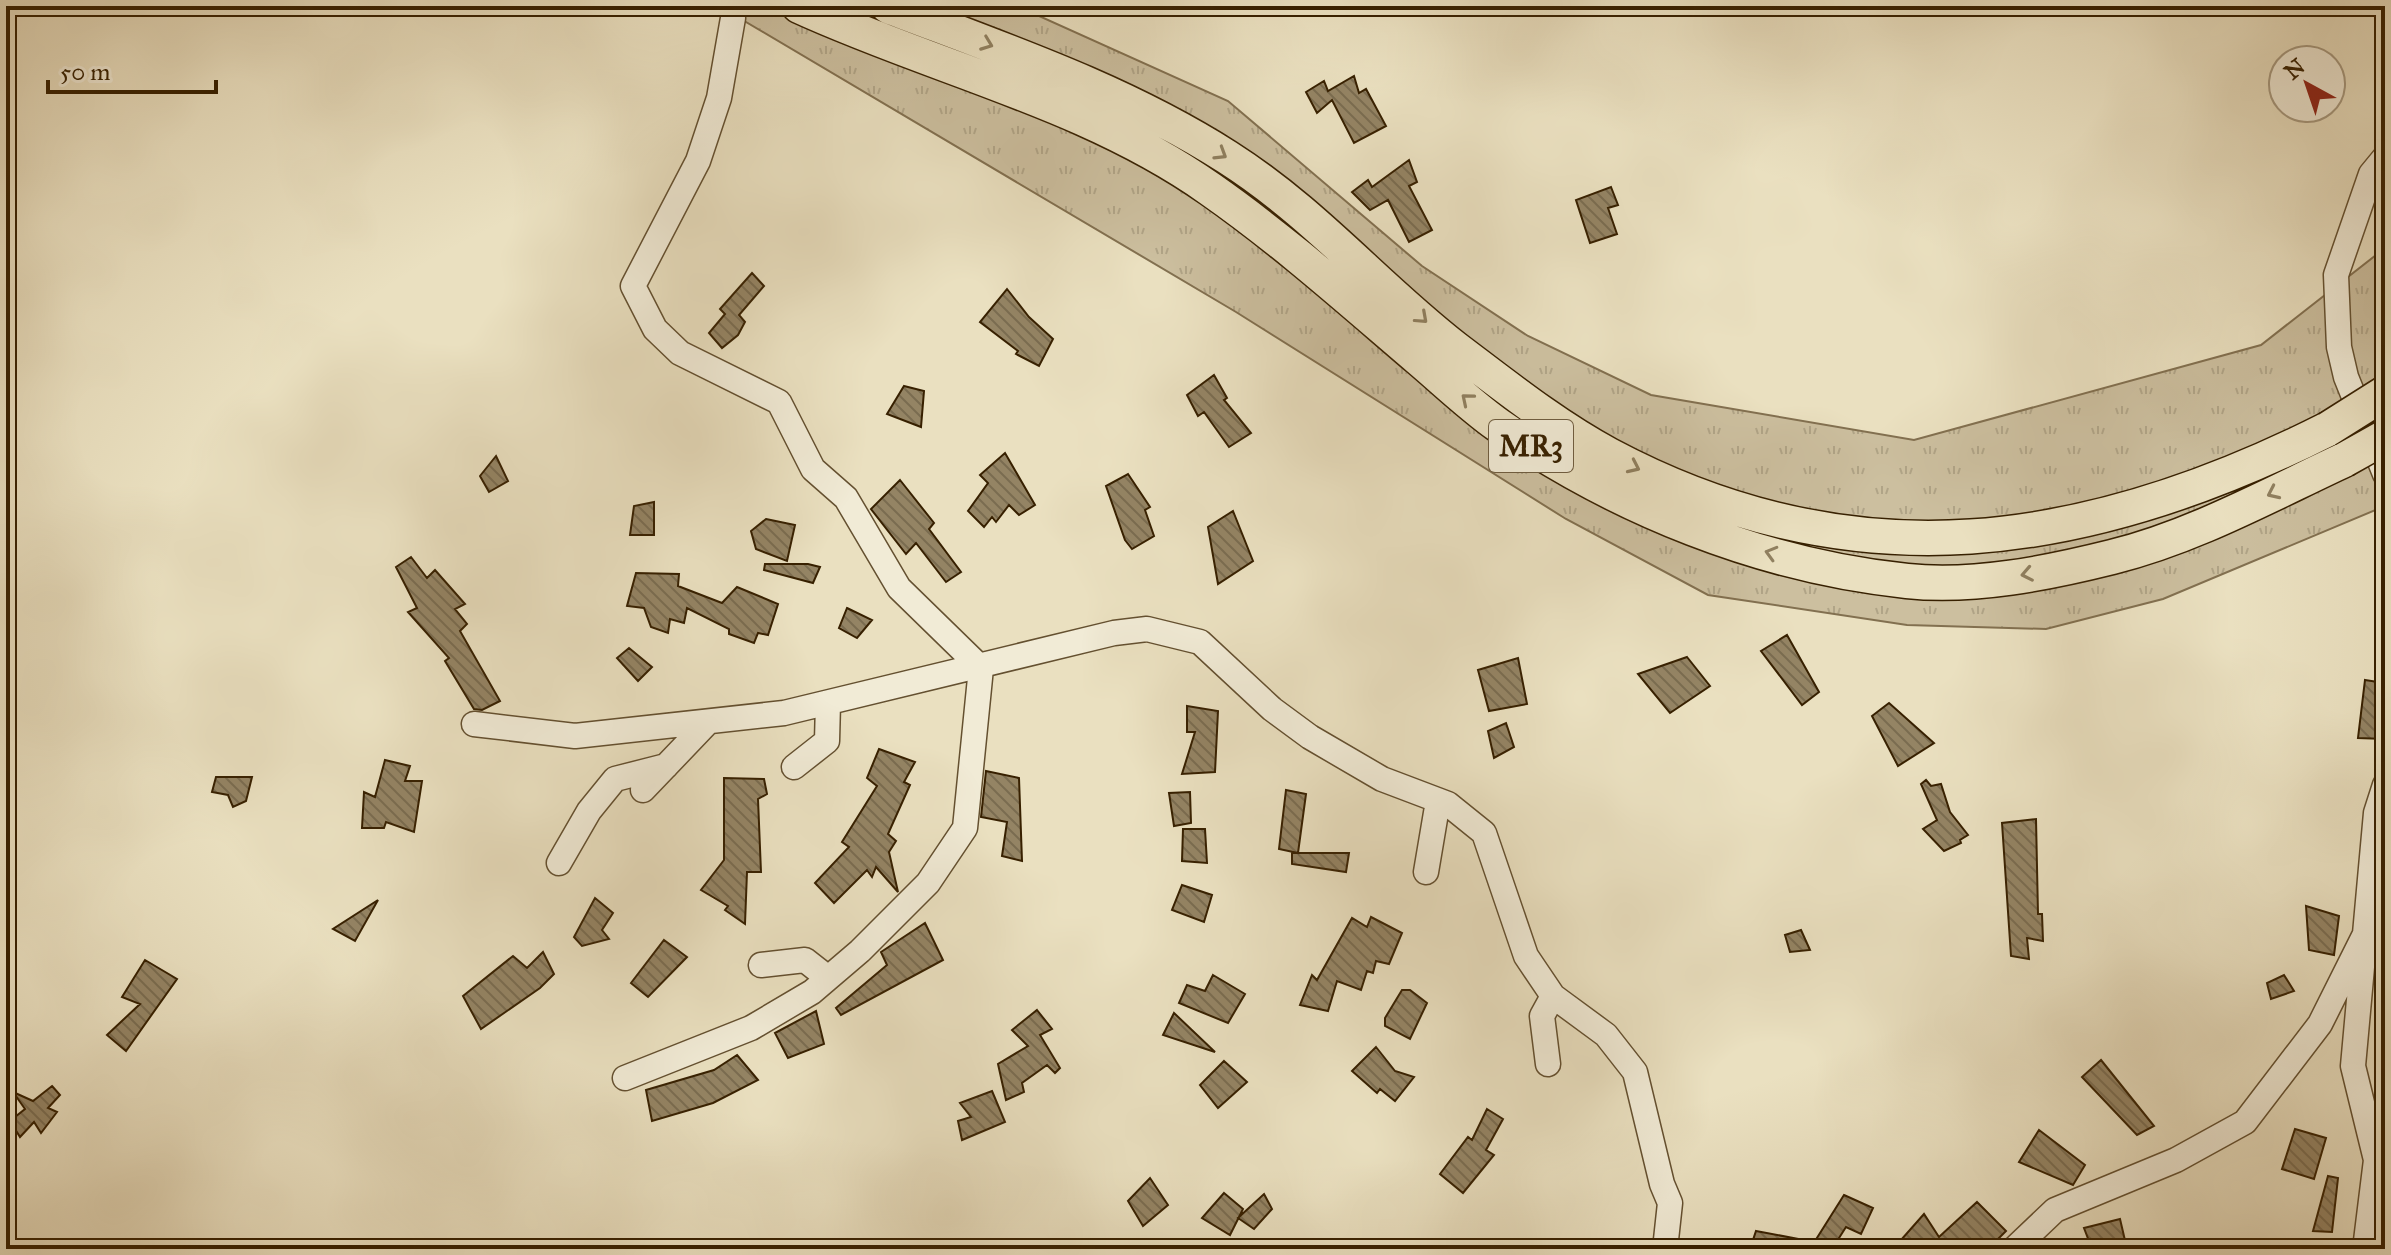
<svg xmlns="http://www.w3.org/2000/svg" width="2391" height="1255" font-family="'IM FELL Great Primer',serif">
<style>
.grass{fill:url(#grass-tufts);stroke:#827050;stroke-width:2}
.building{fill:url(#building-back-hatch);stroke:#372000;stroke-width:2}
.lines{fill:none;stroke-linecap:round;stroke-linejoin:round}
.minor-casing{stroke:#645030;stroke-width:27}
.highway-casing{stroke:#372000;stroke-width:37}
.minor{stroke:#f1ebd6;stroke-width:24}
.highway{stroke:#eae0c0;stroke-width:34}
.highway-bridge-casing{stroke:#372000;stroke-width:37;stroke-linecap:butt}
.highway-bridge{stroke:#eae0c0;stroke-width:34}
.oneway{stroke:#908060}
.labels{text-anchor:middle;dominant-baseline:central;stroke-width:8;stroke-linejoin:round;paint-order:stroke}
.shield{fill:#f1ebd6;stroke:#6f5d40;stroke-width:2}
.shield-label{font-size:30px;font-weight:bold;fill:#372000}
</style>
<defs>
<pattern id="grass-tufts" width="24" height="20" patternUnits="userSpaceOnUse" patternTransform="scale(2)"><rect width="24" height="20" fill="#ccbf9f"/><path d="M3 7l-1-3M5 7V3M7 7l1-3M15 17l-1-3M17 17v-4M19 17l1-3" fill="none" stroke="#b0a487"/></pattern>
<pattern id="building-back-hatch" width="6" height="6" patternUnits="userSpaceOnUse" patternTransform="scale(2)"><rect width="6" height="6" fill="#948464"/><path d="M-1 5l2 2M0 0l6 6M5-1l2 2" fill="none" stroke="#7a6c50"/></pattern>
</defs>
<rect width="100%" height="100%" fill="#eae0c0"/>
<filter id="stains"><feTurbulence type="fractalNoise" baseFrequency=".0025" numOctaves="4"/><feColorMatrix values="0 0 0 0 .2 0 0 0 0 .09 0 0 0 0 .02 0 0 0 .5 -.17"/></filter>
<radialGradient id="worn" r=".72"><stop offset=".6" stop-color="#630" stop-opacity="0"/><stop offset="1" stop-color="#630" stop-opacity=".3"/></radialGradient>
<path class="grass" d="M719 6H1017L1228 101 1422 266 1528 336 1651 395 1914 440 2261 345 2385 248V506L2163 599 2046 629 1907 625 1708 595 1566 519 1236 312Z"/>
<path class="building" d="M1354 76 1359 93 1366 89 1386 126 1354 143 1332 100 1317 113 1306 92 1324 81 1328 91Z
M1409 160 1417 182 1409 186 1432 230 1409 242 1388 200 1370 210 1352 192 1368 180 1372 187Z
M1611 187 1618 205 1608 208 1617 234 1590 243 1576 200Z
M752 273 764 286 739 315 745 322 738 335 722 348 709 333 725 314 720 309Z
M1007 289 1029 317 1053 339 1039 366 1016 354 1018 351 980 322Z
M1214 375 1227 398 1224 400 1251 433 1229 447 1204 412 1198 416 1187 395Z
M904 386 924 391 921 427 887 414Z
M1005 453 1035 505 1019 515 1009 505 996 522 992 517 984 527 968 511 988 483 980 475Z
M496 456 508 481 489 492 480 476Z
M1128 474 1150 507 1145 510 1154 536 1132 549 1125 540 1106 486Z
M900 480 934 523 929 529 961 572 946 582 916 543 906 554 871 509Z
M654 502V535H630L634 506Z
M1233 511 1253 561 1218 584 1208 527Z
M766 519 795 525 787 561 756 549 751 531Z
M411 557 427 578 435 570 465 604 455 609 467 624 460 631 500 701 482 710 474 709 445 661 449 658 408 612 417 608 396 567Z
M765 564H808L820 567 813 583 764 570Z
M636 573 679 574 678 586 722 603 737 587 778 604 768 635 758 633 754 643 729 634V629L687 608 684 623 670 619 668 633 651 627 644 608 627 606Z
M847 608 872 620 857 638 839 628Z
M1787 635 1819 692 1802 705 1761 651Z
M629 648 652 667 638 681 617 658Z
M1687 657 1710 686 1670 713 1638 674Z
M1518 658 1527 704 1489 711 1478 670Z
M2365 680 2385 683V739L2358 738Z
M1889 703 1934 743 1898 766 1872 716Z
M1187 706 1218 711 1215 772 1182 774 1195 732H1187Z
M1506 723 1514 747 1494 758 1488 731Z
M879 749 915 762 904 782 910 785 888 834 896 841 889 852 898 892 876 867 872 877 867 870 834 903 815 883 849 847 842 842 877 786 867 778Z
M385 760 410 766 405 781H422L414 832 386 822 384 828H362L364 792 375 797Z
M986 771 1019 778 1022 861 1002 856 1007 822 981 817Z
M216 777H252L246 801 233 807 228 795 212 792Z
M724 778 764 779 767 794 758 799 761 872H747L745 924 725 910 728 906 701 890 724 860Z
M1926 780 1931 786 1941 784 1950 812 1968 835 1960 840 1961 843 1944 851 1923 829 1937 820 1921 784Z
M1286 790 1306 794 1298 853 1279 849Z
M1190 792 1191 823 1174 826 1169 793Z
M2036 819 2038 914H2042L2043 941 2027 938 2029 959 2011 956 2002 823Z
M1183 829H1205L1207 863 1182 861Z
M1292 853H1349L1346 872 1292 864Z
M1182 885 1212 895 1204 922 1172 910Z
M595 898 613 913 602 930 609 939 582 946 574 937Z
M378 900 355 941 333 929Z
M2306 906 2339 916 2334 955 2309 950Z
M1371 917 1402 933 1389 964 1376 961 1373 973 1367 971 1361 990 1337 981 1328 1011 1300 1005 1312 975 1317 980 1352 918 1367 927Z
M925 923 943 960 841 1015 836 1008 887 965 881 952Z
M1801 930 1810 950 1790 952 1785 935Z
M664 940 687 957 648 997 631 983Z
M543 952 554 974 540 988 481 1029 463 996 513 956 527 968Z
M145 960 177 979 126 1051 107 1035 140 1004 122 997Z
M1213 975 1245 994 1228 1023 1179 1003 1187 985 1205 991Z
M2284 975 2294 991 2271 999 2267 983Z
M1402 990H1410L1427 1003 1410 1039 1385 1026V1018Z
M1037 1010 1052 1029 1040 1035 1060 1068 1055 1073 1047 1065 1022 1083 1024 1092 1006 1100 998 1064 1028 1046 1012 1030Z
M816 1011 824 1044 788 1058 775 1033Z
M1174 1013 1215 1052 1163 1035Z
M1376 1047 1395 1071 1414 1077 1395 1101 1380 1089 1377 1093 1352 1071Z
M737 1055 758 1080 713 1103 652 1121 646 1090 714 1070Z
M2101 1060 2154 1126 2137 1135 2082 1077Z
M1224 1061 1247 1082 1218 1108 1200 1085Z
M52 1086 60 1095 48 1108 57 1112 41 1133 34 1122 20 1137 10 1121 25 1109 13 1092 33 1101Z
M992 1091 1005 1122 962 1140 958 1121 971 1117 960 1103Z
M1487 1109 1503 1119 1486 1150 1494 1155 1463 1193 1440 1174 1468 1137 1472 1140Z
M2295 1129 2326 1138 2314 1179 2282 1169Z
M2039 1130 2085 1165 2073 1185 2019 1162Z
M2328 1176 2338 1178 2332 1232 2313 1231Z
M1150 1178 1168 1205 1143 1226 1128 1201Z
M1224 1193 1243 1209 1230 1235 1202 1218Z
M1264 1194 1272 1209 1254 1229 1238 1218Z
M1844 1195 1873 1208 1861 1234 1846 1227 1832 1249H1810Z
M1977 1202 2006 1231 1988 1249H1893L1924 1214 1939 1237Z
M2120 1219 2127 1249H2092L2084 1228Z
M1756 1231 1804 1240 1803 1249H1750Z"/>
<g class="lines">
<g class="minor-casing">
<path id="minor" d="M2385 157 2371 174 2336 275 2339 347 2346 377 2385 474
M474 724 575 736 784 713 1114 633 1147 629 1200 642 1272 709 1310 737 1382 779 1448 804 1484 833 1526 956 1553 996 1606 1035 1635 1072 1662 1184 1670 1203 1665 1249
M794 767 827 741 828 703
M643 790 708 722
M559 863 589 811 615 779 666 766
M1426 872 1438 801
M761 965 805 960 828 978
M1548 1064 1542 1016 1553 996
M625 1078 751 1028 812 992 860 951 928 883 965 828 981 668 899 588 846 498 813 469 779 402 680 353 655 329 633 286 698 161 719 98 733 18
M2014 1249 2055 1210 2176 1160 2245 1122 2320 1024 2364 936 2385 951
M2365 1249 2376 1160 2353 1066 2376 813 2385 785"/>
</g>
<g class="highway-casing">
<path id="highway" d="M799 6C934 68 1087 102 1210 189 1283 240 1350 300 1418 358 1444 380 1470 405 1498 425 1618 508 1761 566 1907 581 1974 588 2048 573 2112 557 2193 537 2269 495 2344 460
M888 6C1003 50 1122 90 1227 157 1315 213 1376 287 1456 349 1505 386 1555 426 1609 455 1855 586 2088 550 2328 429"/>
</g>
<use href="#minor" class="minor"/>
<use href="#highway" class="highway"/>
<g class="highway-bridge-casing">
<path id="highway-bridge" d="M2328 429 2385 393
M2344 460 2385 437"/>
</g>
<use href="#highway-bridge" class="highway-bridge"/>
</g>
<defs><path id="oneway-chevron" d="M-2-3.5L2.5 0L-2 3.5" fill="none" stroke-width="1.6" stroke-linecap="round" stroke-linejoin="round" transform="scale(2)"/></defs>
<g class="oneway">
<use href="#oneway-chevron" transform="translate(987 44) rotate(21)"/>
<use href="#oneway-chevron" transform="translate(1221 154) rotate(32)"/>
<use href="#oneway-chevron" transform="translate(1422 318) rotate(42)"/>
<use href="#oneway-chevron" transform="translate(1467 399) rotate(-140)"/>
<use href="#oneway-chevron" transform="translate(1634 467) rotate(25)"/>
<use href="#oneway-chevron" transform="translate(2273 493) rotate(155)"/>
<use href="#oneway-chevron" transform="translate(1771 553) rotate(-164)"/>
<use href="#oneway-chevron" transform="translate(2027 574) rotate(169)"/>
</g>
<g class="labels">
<rect class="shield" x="1489" y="420" width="84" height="52" rx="6"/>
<g class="shield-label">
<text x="1531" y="446">MR3</text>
</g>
</g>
<rect width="2391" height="1255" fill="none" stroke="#eae0c0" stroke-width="32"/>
<rect x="8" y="8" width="2375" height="1239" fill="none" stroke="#372000" stroke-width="4"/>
<rect x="16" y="16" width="2359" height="1223" fill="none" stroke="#372000" stroke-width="2"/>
<g transform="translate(2307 84) rotate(320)"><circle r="38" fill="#f1ebd6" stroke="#a79a80" stroke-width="2"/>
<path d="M0-6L14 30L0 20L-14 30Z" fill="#8f2418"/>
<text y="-12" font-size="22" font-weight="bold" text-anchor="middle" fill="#372000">N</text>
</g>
<path d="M48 80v12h168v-12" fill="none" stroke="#372000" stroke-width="4"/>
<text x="60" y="80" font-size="24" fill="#372000" stroke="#f1ebd6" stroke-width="6" paint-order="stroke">50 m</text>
<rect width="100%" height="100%" filter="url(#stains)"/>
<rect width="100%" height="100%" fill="url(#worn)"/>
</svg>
